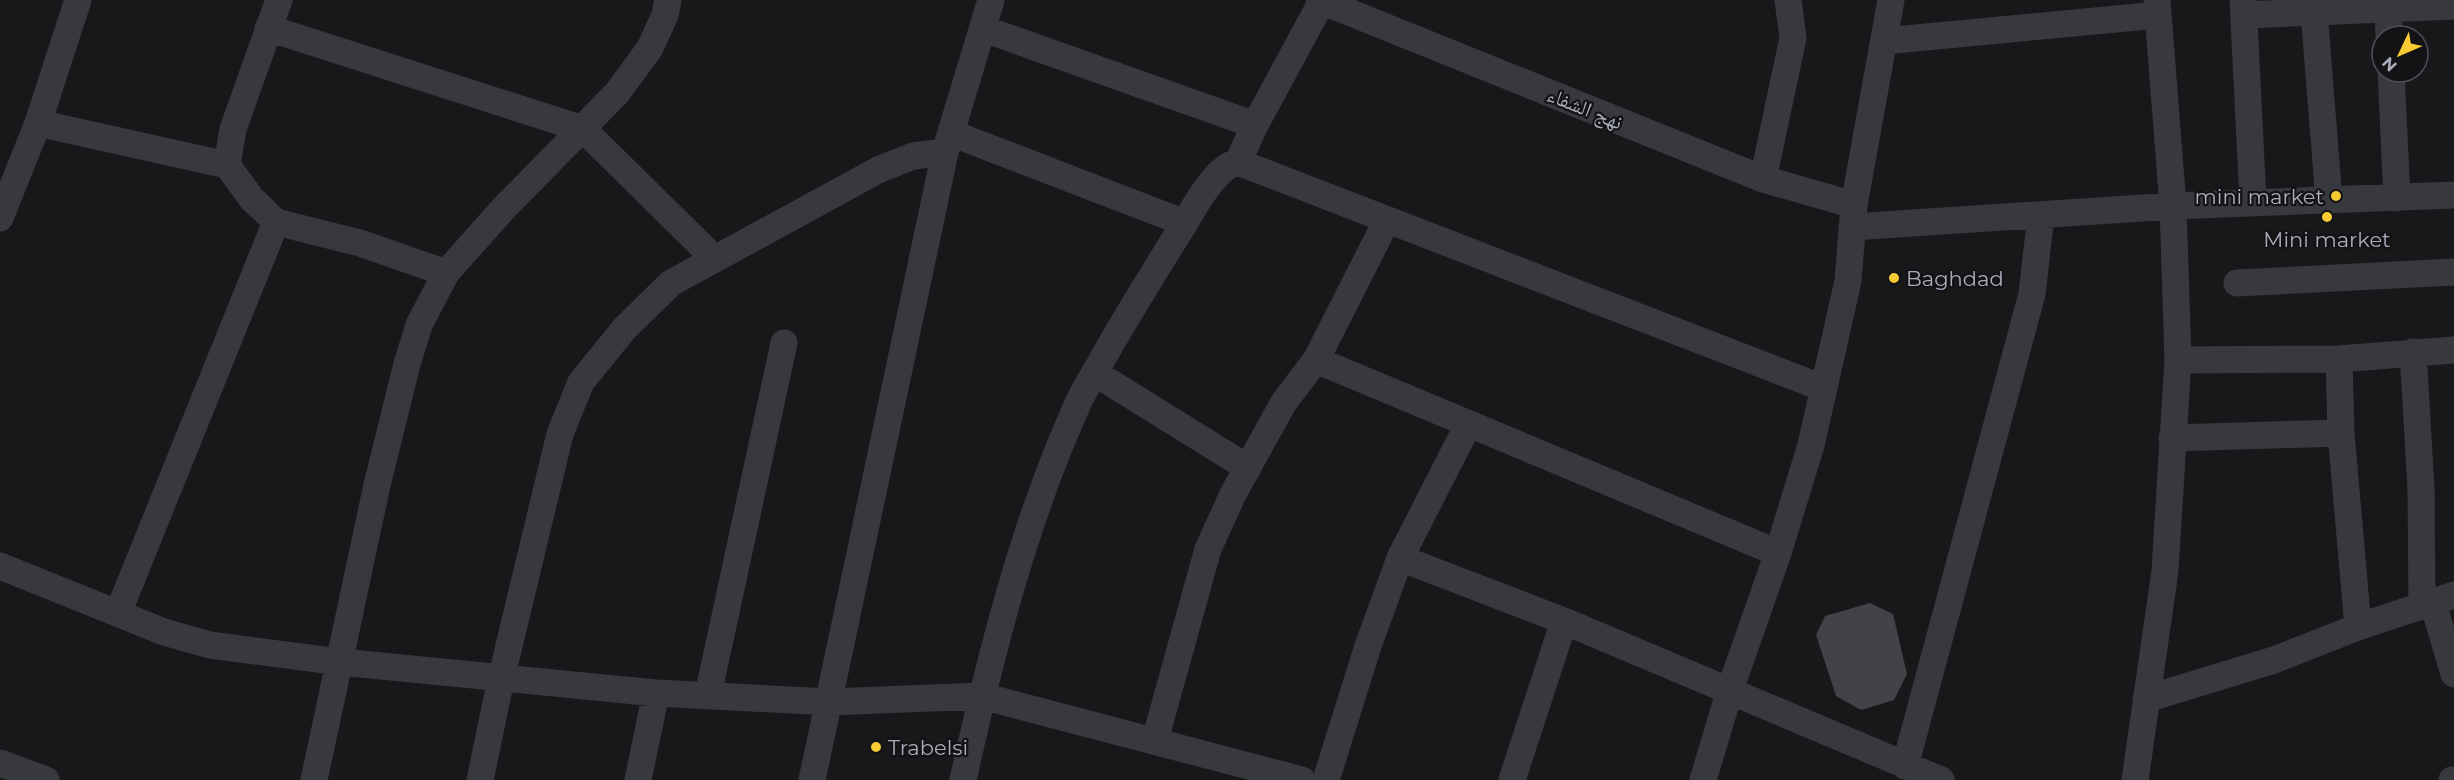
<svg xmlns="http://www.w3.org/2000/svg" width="2454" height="780" font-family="Montserrat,'Noto Naskh Arabic',sans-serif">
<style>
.building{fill:#424247}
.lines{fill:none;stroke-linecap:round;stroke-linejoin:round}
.minor{stroke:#38393f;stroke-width:27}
.poi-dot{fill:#f7cb32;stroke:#131215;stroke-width:2}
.labels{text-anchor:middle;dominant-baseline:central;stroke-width:4.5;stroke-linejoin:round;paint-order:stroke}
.street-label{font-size:21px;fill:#a9adba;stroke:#131215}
.poi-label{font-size:21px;fill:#a9adba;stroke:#131215;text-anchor:start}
</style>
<rect width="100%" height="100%" fill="#18181a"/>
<path class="building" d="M1870 603 1893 614 1907 674 1894 700 1861 710 1836 696 1816 635 1825 616Z"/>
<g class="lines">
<path class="minor" d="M1319 0 1763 179 1854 205
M2243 0 2253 202
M2388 8 2389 36
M2314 12 2329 200
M2244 15 2454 6
M268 28 583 129 714 258
M984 29 1255 125
M1884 41 2158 15
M2391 72 2397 198
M38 123 227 165 252 199 276 222 360 243 446 273
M951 133 1185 223
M1238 162 1255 125 1322 1
M227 165 233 129 279 0
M1763 179 1793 38 1788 0
M0 218 38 123 78 0
M1852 227 2173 206 2454 195
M2237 283 2454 272
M2413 352 2421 488 2422 605
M2339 359 2341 433 2358 627
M1316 360 1387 220
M2178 360 2339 359 2454 350
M1095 373 1248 468
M2172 438 2341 433
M1400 558 1564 621 1941 780
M0 566 164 632 210 645 340 662 656 693 829 702 982 696 1302 780
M2433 603 2454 674
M118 613 276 222
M708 695 784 343
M2146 699 2274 660 2358 627 2454 595
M1155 740 1208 549 1233 494 1284 402 1316 360 1778 553
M0 763 46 780
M1905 766 2032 294 2041 215
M314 780 377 485 407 364 419 325 446 273 503 209 617 93 650 48 665 15 668 0
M480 780 501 679 560 434 581 382 625 328 671 283 878 170 913 156 945 152
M638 780 656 693
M812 780 945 152 991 0
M963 780C991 654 1022 529 1075 410 1082 392 1094 375 1103 358 1126 317 1151 277 1176 237 1190 216 1212 168 1238 162L1823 388
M1326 780 1368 646 1400 558 1468 425
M1512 780 1564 621
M1703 780 1730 690 1778 553 1811 445 1848 281 1854 205 1891 0
M2135 780 2165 571 2178 360 2173 206 2157 0
M2452 780H2454"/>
</g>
<g class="poi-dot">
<circle cx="2336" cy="196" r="6"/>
<circle cx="2327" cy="217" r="6"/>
<circle cx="1894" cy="278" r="6"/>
<circle cx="876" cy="747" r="6"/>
</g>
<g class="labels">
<g class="street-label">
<text transform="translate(1585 108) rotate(22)">نهج الشفاء</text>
</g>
<g class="poi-label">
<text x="2324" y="196" text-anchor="end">mini market</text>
<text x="2327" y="239" text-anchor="middle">Mini market</text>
<text x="1906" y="278">Baghdad</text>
<text x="888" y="747">Trabelsi</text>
</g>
</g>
<g transform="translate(2400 54) rotate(226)"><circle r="28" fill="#131215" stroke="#4f5057" stroke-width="1.5"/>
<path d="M0-4.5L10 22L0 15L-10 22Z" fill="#f7cb32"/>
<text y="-9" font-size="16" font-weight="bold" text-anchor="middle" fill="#a9adba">N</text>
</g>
</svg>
